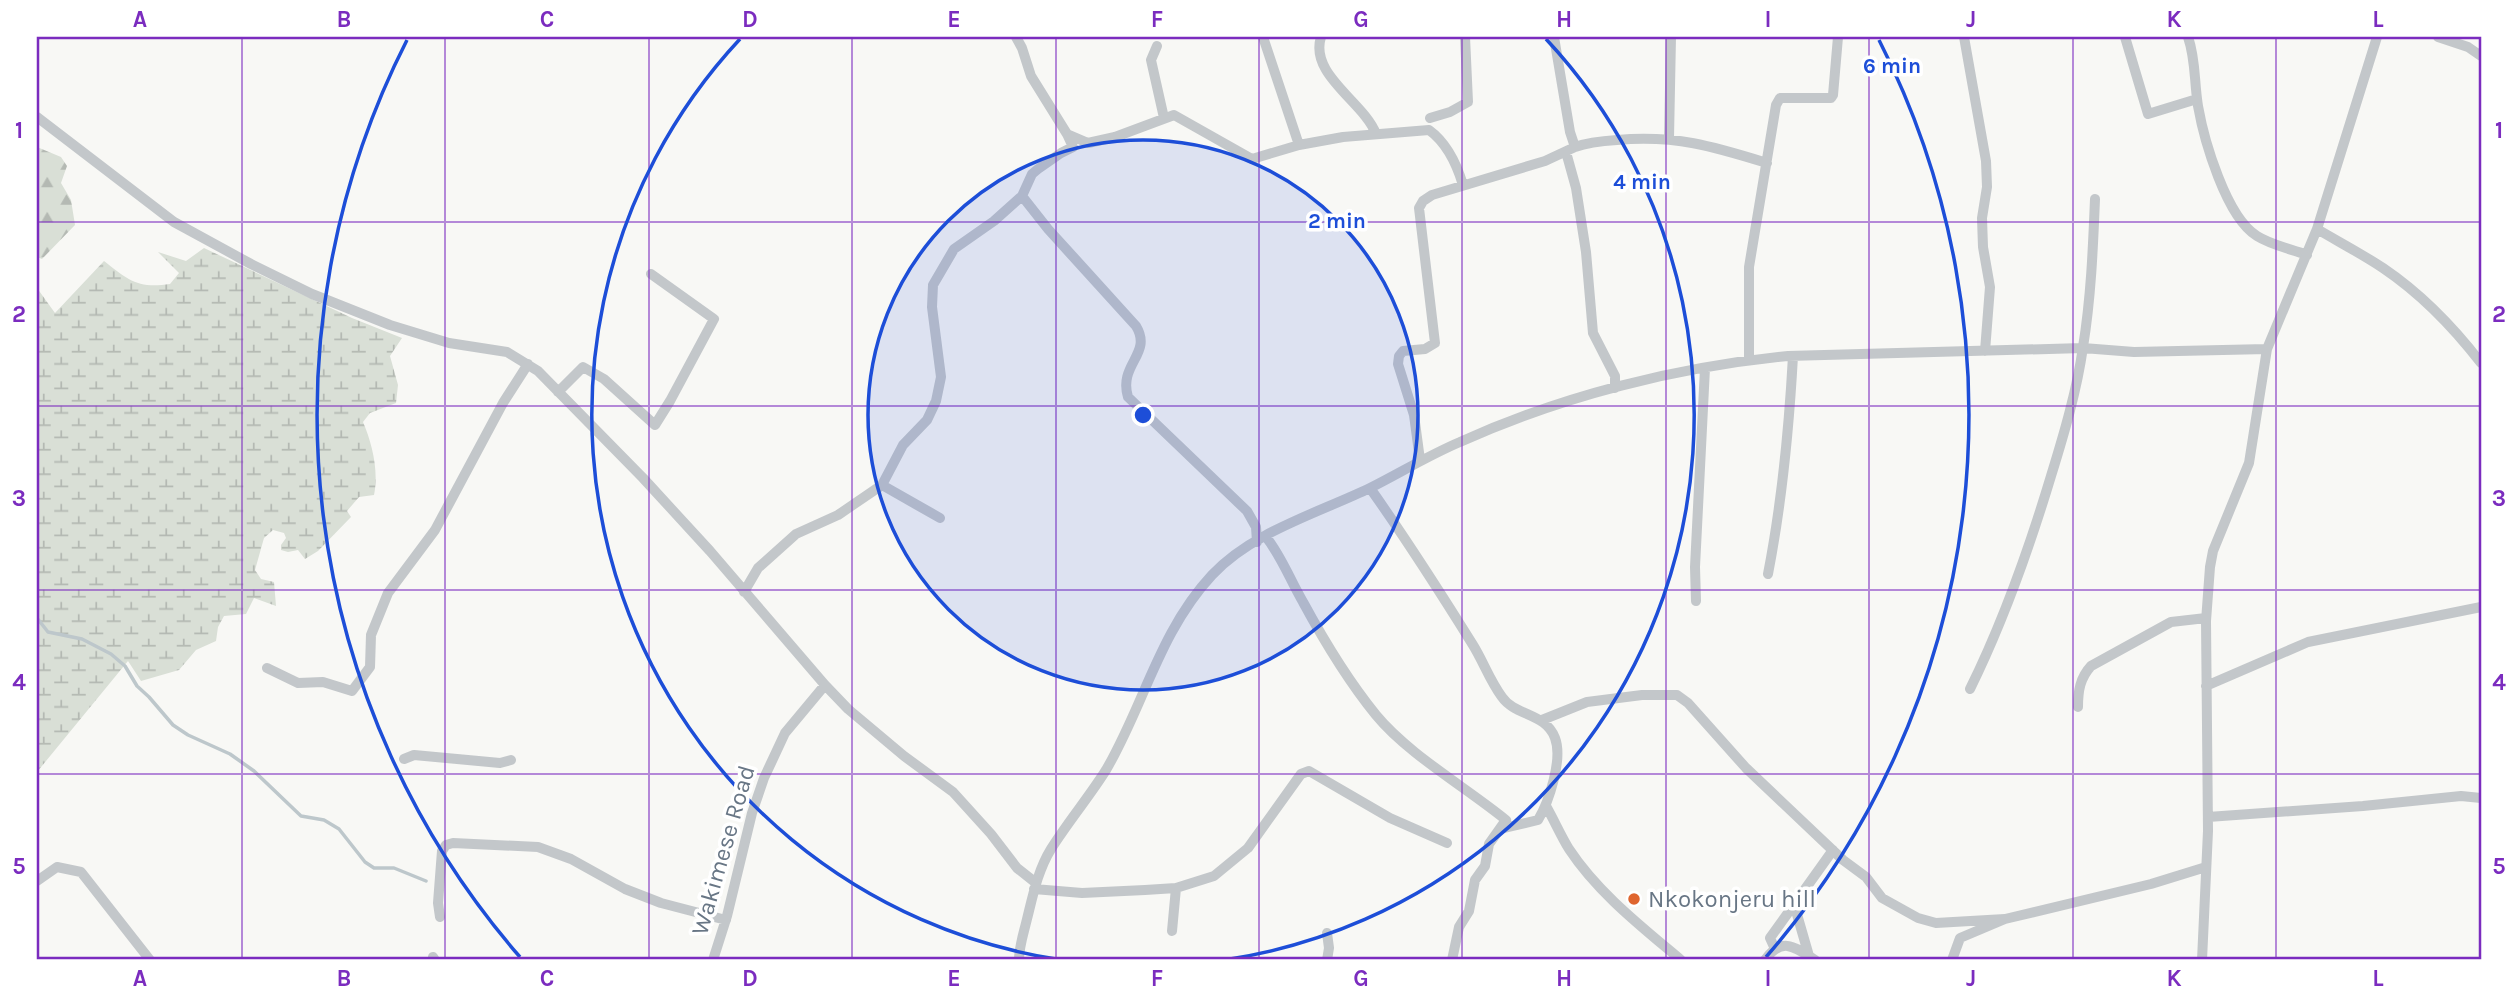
<svg xmlns="http://www.w3.org/2000/svg" width="2518" height="997" font-family="Karla,sans-serif">
<style>
.forest{fill:url(#forest-firs)}
.wetland{fill:url(#wetland-marsh)}
.lines{fill:none;stroke-linecap:round;stroke-linejoin:round}
.stream{stroke:#bdc7cb;stroke-width:3.5}
.street{stroke:#c3c7ca;stroke-width:10}
.grid{fill:none;stroke:#7b2cbf;stroke-width:2;stroke-opacity:0.55}
.ring{fill:none;stroke:#1d4ed8;stroke-width:3.5}
.poi-dot{fill:#df652e;stroke:#fff;stroke-width:2.5}
.labels{text-anchor:middle;dominant-baseline:central;stroke-width:7;stroke-linejoin:round;paint-order:stroke}
.street-label{font-size:24px;fill:#687685;stroke:#fff}
.poi-label{font-size:24px;fill:#687685;stroke:#fff;text-anchor:start}
.centre{fill:#1d4ed8;stroke:#fff;stroke-width:3.5}
.ring-label{font-size:21px;text-anchor:middle;font-weight:bold;fill:#1d4ed8;stroke:#fff;stroke-width:7;stroke-linejoin:round;paint-order:stroke}
.neatline{fill:none;stroke:#7b2cbf;stroke-width:2.5}
.grid-label{font-size:23px;text-anchor:middle;font-weight:bold;fill:#7b2cbf}
</style>
<defs>
<pattern id="forest-firs" width="22" height="20" patternUnits="userSpaceOnUse" patternTransform="scale(1.75)"><rect width="22" height="20" fill="#d9dfd6"/><path d="M5 1l3.5 6h-7zM16 11l3.5 6h-7z" fill="#b4b9b3"/></pattern>
<pattern id="wetland-marsh" width="20" height="14" patternUnits="userSpaceOnUse" patternTransform="scale(1.75)"><rect width="20" height="14" fill="#d9dfd6"/><path d="M1 5h8M5 5V1M11 12h8M15 12V8" fill="none" stroke="#b4b9b3"/></pattern>
</defs>
<rect width="100%" height="100%" fill="#f8f8f5"/>
<path class="forest" d="M37 147 61 157 67 166 61 183 71 200 75 225 42 259 37 257Z"/>
<path class="wetland" d="M204 248 352 318 402 338 390 356 398 385 396 403 370 413 363 422C372 443 379 471 374 495L359 497 347 511 351 517 318 551 305 559 298 550 288 552 281 550V545L286 538 284 533 273 530 264 538 255 570 261 579 274 582 276 606 254 598 246 614 224 616 218 627 216 641 196 650 179 670 141 681 128 661 37 772V288L55 313 104 261C128 280 138 289 170 284L179 273 158 252 186 261Z"/>
<g class="lines">
<path class="stream" d="M37 618 48 632 82 639 111 654 125 666 137 686 149 697 173 725 188 735 230 754 254 771 301 816 324 820 339 829 365 862 374 868H394L426 881"/>
<path class="street" d="M1016 37 1022 48 1031 76 1067 134
M1263 37 1299 145
M1321 37C1309 75 1364 102 1376 134
M1554 37 1570 132 1575 147C1589 142 1602 141 1617 140 1676 135 1712 146 1767 163
M1964 37 1986 161 1987 187 1982 218 1983 247 1990 287 1985 351
M2125 37 2148 114 2197 99
M2188 37C2196 60 2194 82 2198 106 2204 140 2226 217 2257 236 2271 245 2291 249 2307 255
M2438 37 2468 47 2481 56
M1157 46 1151 60 1164 118
M37 117 174 222 251 264 312 294 390 325 449 343 507 352 538 371 643 478 710 551 825 685 848 709 904 756 953 792 991 834 1017 868 1036 883
M1430 118 1450 112 1468 102 1465 37
M1669 138 1671 37
M1566 152 1576 188 1586 252 1593 333 1615 376V388
M1022 196 1048 229 1136 326C1153 354 1118 364 1128 397L1247 511 1256 527 1257 542
M2317 229C2339 242 2362 254 2383 268 2420 293 2454 328 2481 363
M1749 360V267L1776 105 1780 98H1831L1833 95 1838 37
M558 392 583 367 604 379 655 425 670 401 714 319 651 274
M1420 460 1414 415 1398 364 1399 356 1403 351 1425 349 1435 343 1419 208 1423 201 1432 195 1545 161 1575 147
M882 485 940 518
M1370 488C1406 539 1440 592 1473 645 1483 661 1490 681 1502 697 1515 716 1546 713 1555 738 1563 759 1549 802 1538 820L1500 829
M1266 537C1282 557 1290 580 1303 602 1323 639 1350 683 1376 715 1408 754 1467 788 1506 820L1489 844 1485 866 1475 880 1469 911 1459 927 1452 960
M1768 574C1782 502 1789 429 1793 356
M744 592 758 568 796 534 838 515 882 485 903 445 927 420 936 401 941 377 932 307 933 285 954 249 994 221 1022 196 1032 174 1038 169 1061 153 1073 147 1067 134 1088 143 1115 137 1174 115 1252 159 1299 145 1343 137 1429 130C1447 143 1457 165 1463 185
M1696 601 1695 567 1705 368
M267 668 298 683 323 682 352 691 370 667 371 635 388 593 435 530 503 403 528 364
M2206 686 2308 642 2481 607
M1970 689C2004 620 2029 549 2051 476 2064 434 2077 390 2083 347 2091 298 2093 248 2095 199
M2078 707C2078 691 2080 678 2091 666L2171 622 2206 618
M1542 720 1587 702 1642 695H1677L1688 703 1746 768 1843 860 1866 877 1882 898 1918 918 1936 923 2005 919
M404 759 414 755 500 763 511 760
M1546 806C1554 820 1561 836 1569 849 1598 893 1642 927 1681 960
M2208 817 2363 806 2461 796 2481 798
M37 881 57 867 81 872 150 960
M1034 889 1082 893 1145 890 1176 888 1214 876 1248 848 1301 774 1309 771 1390 818 1447 843
M1794 904 1809 956
M440 917 438 903 442 851 446 845 453 843 538 847 571 859 625 889 661 903 726 920
M1172 931 1176 888
M1327 933 1329 948 1327 960
M1775 949 1770 938 1833 850
M433 957 435 960
M713 960 727 916 752 813 764 778 785 733 825 685
M1019 960C1019 946 1024 932 1027 919 1033 895 1038 870 1051 849 1068 822 1089 797 1106 770 1144 705 1159 632 1212 575 1252 532 1318 513 1370 488 1400 473 1429 455 1460 442 1562 396 1676 367 1788 356L2083 348 2134 352 2267 349
M1765 960C1782 936 1795 947 1815 960
M1952 960 1960 938 2005 919 2151 884 2206 867
M2202 960 2208 831 2206 621 2210 567 2213 551 2249 463 2267 349 2317 229 2377 37"/>
</g>
<path class="grid" d="M242 37V960M445 37V960M649 37V960M852 37V960M1056 37V960M1259 37V960M1462 37V960M1666 37V960M1869 37V960M2073 37V960M2276 37V960M37 222H2481M37 406H2481M37 590H2481M37 774H2481"/>
<circle cx="1143" cy="415" r="275" fill="#1d4ed8" fill-opacity=".12"/>
<g class="ring">
<circle cx="1143" cy="415" r="275"/>
<path d="M1062 960A551 551 0 0 1 740 39M1546 39A551 551 0 0 1 1224 960"/>
<path d="M520 957A826 826 0 0 1 407 40M1879 40A826 826 0 0 1 1766 957"/>
</g>
<circle class="poi-dot" cx="1634" cy="899" r="7"/>
<g class="labels">
<g class="street-label">
<text transform="translate(723 850) rotate(-74)">Wakimese Road</text>
</g>
<g class="poi-label">
<text x="1648" y="899">Nkokonjeru hill</text>
</g>
</g>
<circle cx="1143" cy="415" r="10" class="centre"/>
<g class="ring-label">
<text x="1892" y="73">6 min</text>
<text x="1642" y="189">4 min</text>
<text x="1337" y="228">2 min</text>
</g>
<rect width="2518" height="997" fill="none" stroke="#ffffff" stroke-width="77"/>
<rect x="38" y="38" width="2442" height="920" class="neatline"/>
<g class="grid-label">
<text x="140" y="27">A</text>
<text x="344" y="27">B</text>
<text x="547" y="27">C</text>
<text x="750" y="27">D</text>
<text x="954" y="27">E</text>
<text x="1157" y="27">F</text>
<text x="1361" y="27">G</text>
<text x="1564" y="27">H</text>
<text x="1768" y="27">I</text>
<text x="1971" y="27">J</text>
<text x="2174" y="27">K</text>
<text x="2378" y="27">L</text>
<text x="19" y="138">1</text>
<text x="2499" y="138">1</text>
<text x="19" y="322">2</text>
<text x="2499" y="322">2</text>
<text x="19" y="506">3</text>
<text x="2499" y="506">3</text>
<text x="19" y="690">4</text>
<text x="2499" y="690">4</text>
<text x="19" y="874">5</text>
<text x="2499" y="874">5</text>
<text x="140" y="986">A</text>
<text x="344" y="986">B</text>
<text x="547" y="986">C</text>
<text x="750" y="986">D</text>
<text x="954" y="986">E</text>
<text x="1157" y="986">F</text>
<text x="1361" y="986">G</text>
<text x="1564" y="986">H</text>
<text x="1768" y="986">I</text>
<text x="1971" y="986">J</text>
<text x="2174" y="986">K</text>
<text x="2378" y="986">L</text>
</g>
</svg>
